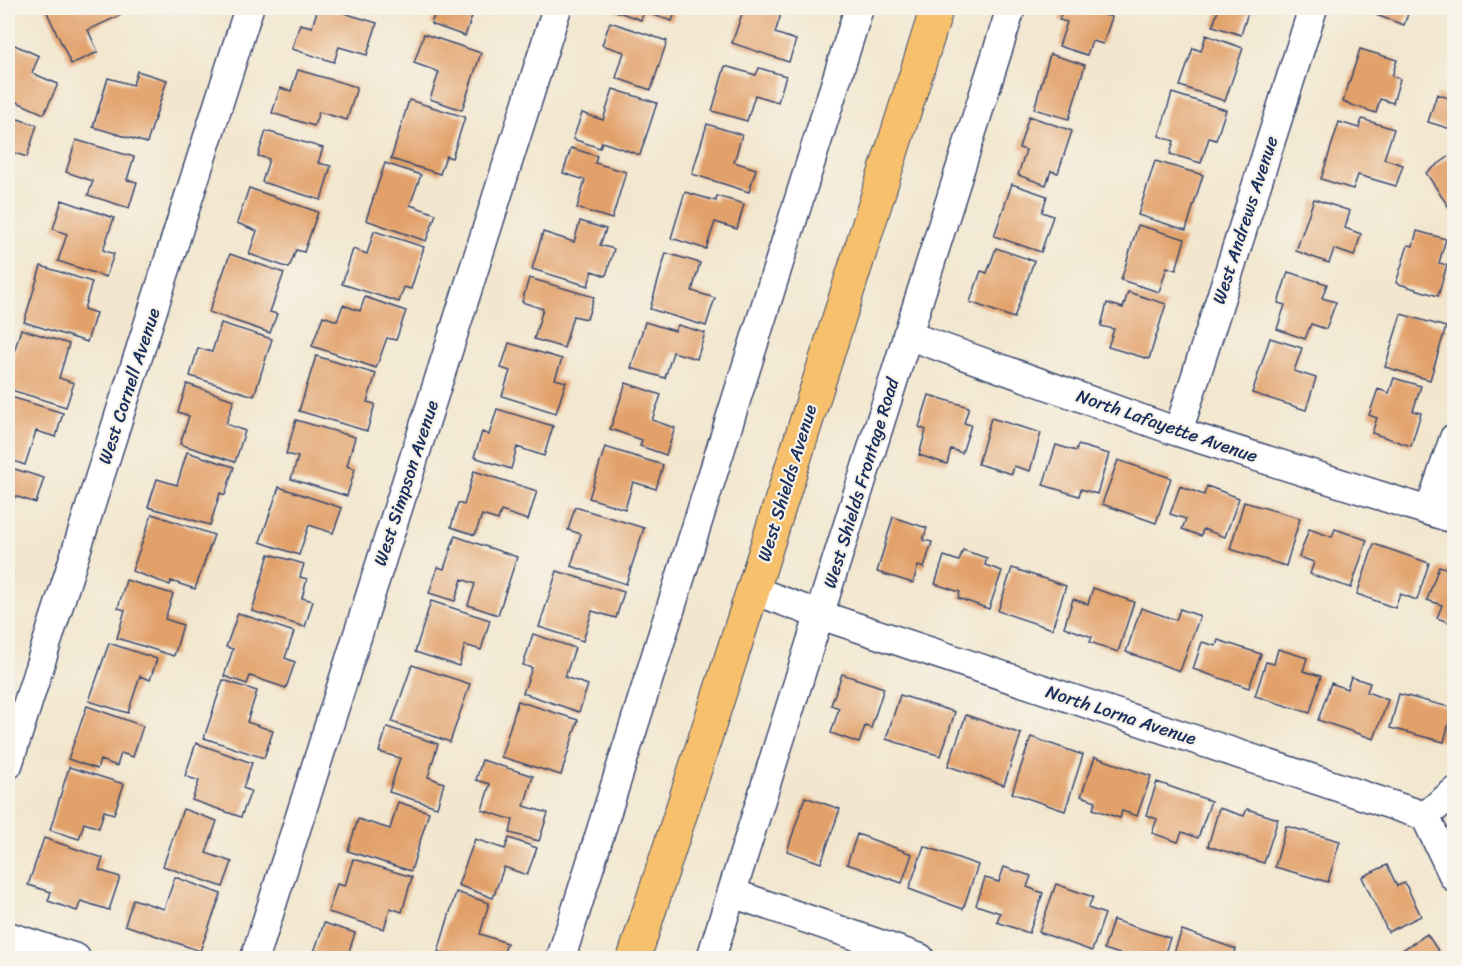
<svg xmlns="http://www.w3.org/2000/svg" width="1462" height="966" font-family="Sriracha,sans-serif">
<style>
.building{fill:#e2a16a}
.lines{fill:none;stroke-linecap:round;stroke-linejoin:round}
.minor-casing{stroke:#3b4a6f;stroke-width:31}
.major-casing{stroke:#3b4a6f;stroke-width:35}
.minor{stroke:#fff;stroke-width:28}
.major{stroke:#f7c06c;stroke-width:33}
.labels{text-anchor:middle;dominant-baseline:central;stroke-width:4.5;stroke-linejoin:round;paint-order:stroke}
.street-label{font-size:18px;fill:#1b2f5e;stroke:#f7f3e8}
</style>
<rect width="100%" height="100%" fill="#f7f3e8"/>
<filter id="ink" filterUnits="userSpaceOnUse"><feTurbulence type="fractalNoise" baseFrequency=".0167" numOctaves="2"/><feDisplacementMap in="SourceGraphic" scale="12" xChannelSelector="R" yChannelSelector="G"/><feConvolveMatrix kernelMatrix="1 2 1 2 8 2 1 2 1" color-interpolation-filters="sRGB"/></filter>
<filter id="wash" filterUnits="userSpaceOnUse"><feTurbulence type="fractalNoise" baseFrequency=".008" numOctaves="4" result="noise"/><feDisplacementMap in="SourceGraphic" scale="24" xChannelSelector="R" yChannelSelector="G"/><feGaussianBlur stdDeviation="1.35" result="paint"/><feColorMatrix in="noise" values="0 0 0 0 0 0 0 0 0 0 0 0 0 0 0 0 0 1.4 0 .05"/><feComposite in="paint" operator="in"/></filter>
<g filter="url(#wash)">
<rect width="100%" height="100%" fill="#f2e6ce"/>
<g id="blocks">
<path class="building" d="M45 8H117L121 15 88 30 98 52 71 64Z
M318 8H327L377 23 367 55 339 47 334 62 292 49 300 24 312 27Z
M437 8H475L465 36 431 24Z
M476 8H497L495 15Z
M614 8H677L672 21 644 12 641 20 613 10Z
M744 8H783L775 33 796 40 789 62 732 43Z
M1063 8H1106L1104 15 1112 17 1103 44 1092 41 1087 55 1059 46 1067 22 1059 20Z
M1211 8H1258L1256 12 1249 9 1241 35 1213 26 1218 10Z
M1378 8H1410L1404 25 1376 15Z
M610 22 667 41 651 90 616 78 624 52 602 45Z
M424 34 481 53 462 110 430 99 439 72 414 63Z
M1206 35 1243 48 1225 101 1180 86 1193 48 1201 51Z
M8 42 39 56 32 73 58 84 44 114 8 98Z
M1360 49 1397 60 1392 76 1400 79 1393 103 1380 99 1376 113 1343 102Z
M1050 54 1085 65 1069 119 1034 109Z
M725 66 756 75 759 68 786 76 778 102 755 95 747 121 712 111Z
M298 70 357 87 347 120 319 112 314 126 272 113 280 88 291 91Z
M137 71 167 80 147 143 93 127 108 78 133 85Z
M613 89 657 103 640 155 602 142 600 148 573 139 582 113 603 120Z
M1172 93 1226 110 1216 140 1209 138 1201 163 1170 154 1174 141 1159 136Z
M1437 94 1454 100V130L1428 122Z
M409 100 465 117 452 158 446 156 440 174 391 159Z
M8 116 37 125 27 157 8 151Z
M1029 116 1072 131 1058 173 1051 171 1046 185 1018 175 1026 150 1019 148Z
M1362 119 1394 129 1384 159 1403 165 1396 186 1358 175 1353 189 1321 179 1339 122 1359 128Z
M707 124 742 135 734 162 756 169 749 192 692 174Z
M266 131 323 148 318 163 331 166 321 200 262 182 269 159 258 156Z
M76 140 134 157 127 180 137 182 129 208 88 195 93 181 66 172Z
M571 148 597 156 595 163 626 172 612 219 577 208 585 180 563 173Z
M1454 153V215L1426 173Z
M1155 161 1203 175 1186 230 1138 215Z
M385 163 421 175 410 205 436 214 426 241 366 220Z
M1012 184 1047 196 1042 212 1053 216 1041 252 994 236Z
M249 188 318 212 304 252 296 250 289 268 249 254 257 231 237 223Z
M685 192 716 201 717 196 744 204 737 229 715 222 706 249 671 238Z
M1314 199 1350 211 1345 228 1361 234 1354 256 1334 249 1329 263 1296 251Z
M62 200 114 218 103 250 114 254 106 277 58 261 67 234 53 229Z
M580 221 606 229 600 245 614 249 606 276 592 271 588 286 532 269 543 232 574 242Z
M1138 225 1185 239 1176 270 1167 267 1159 292 1121 280Z
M374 231 424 247 411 289 404 287 399 302 342 284 353 249 367 254Z
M1417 231 1446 239 1439 263 1447 265 1438 296 1396 283 1408 245 1413 246Z
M996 248 1034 261 1014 318 970 302 981 271 987 273Z
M666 253 700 263 692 291 715 298 706 326 650 309Z
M230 254 284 273 270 312 277 314 270 333 209 312Z
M41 266 92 282 84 309 96 313 87 342 24 322Z
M1288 272 1327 284 1322 298 1336 302 1326 329 1311 324 1305 339 1277 329 1285 305 1278 303Z
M529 278 594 297 587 319 573 316 564 348 534 339 543 309 522 302Z
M1128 292 1166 304 1149 359 1108 347 1114 329 1101 326 1107 303 1123 308Z
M365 297 406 311 396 340 387 338 376 368 312 346 323 316 337 321 343 305 360 311Z
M1401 314 1446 327 1430 380 1385 367Z
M645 322 675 331 678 325 705 333 697 359 673 352 665 378 631 368Z
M221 323 272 339 254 396 190 376 198 348 212 352Z
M21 329 69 344 59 378 74 383 66 407 8 389V372Z
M1270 338 1302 348 1294 371 1316 378 1306 410 1252 393Z
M509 343 562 359 555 379 566 382 556 413 502 396 510 371 501 368Z
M316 356 376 374 367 402 375 404 367 431 299 411Z
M1394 378 1421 386 1413 411 1421 413 1411 446 1372 433 1377 418 1369 415 1378 389 1389 393Z
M626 383 661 395 652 420 675 428 666 455 640 446 642 440 610 429Z
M187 384 234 400 226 424 245 431 235 462 180 444 189 416 178 412Z
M929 395 969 407 964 423 971 425 962 453 951 449 947 464 919 455 926 430 919 427Z
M8 396 63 413 56 437 36 431 25 465 8 459Z
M497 409 553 426 544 456 517 447 511 469 474 457 482 432 489 435Z
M991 418 1041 433 1030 471 1014 466 1012 474 978 464Z
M296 420 355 437 347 466 355 469 347 496 291 479 298 457 286 454Z
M1056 445 1076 451 1078 445 1109 454 1097 494 1081 489 1079 496 1043 485Z
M605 447 663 465 656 489 633 482 625 509 589 498Z
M187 452 234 467 225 495 220 493 210 525 148 507 157 479 177 485Z
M1118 460 1171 478 1156 523 1102 504Z
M8 467 44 478 36 503 15 496 8 519Z
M474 471 537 491 528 520 501 511 498 520 482 515 475 535 451 527 458 503 464 505Z
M1180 486 1204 495 1207 486 1239 498 1225 537 1203 529 1201 536 1182 529 1186 519 1170 514Z
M279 487 342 508 333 533 309 525 299 555 260 542Z
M1244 502 1300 518 1286 566 1230 549Z
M575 507 644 528 626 584 571 566 581 534 568 530Z
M152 514 214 535 195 589 171 581 170 585 132 571Z
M893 517 927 528 923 540 932 542 924 568 918 566 913 583 877 572Z
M1309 529 1332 537 1335 529 1367 540 1351 588 1310 574 1314 562 1299 557Z
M455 536 517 557 498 615 468 605 475 584 462 579 455 601 429 593 438 567 444 569Z
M1374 544 1429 563 1417 600 1400 594 1395 608 1357 594Z
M963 550 987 558 985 565 1002 571 989 609 958 598 960 592 935 584 944 556 959 561Z
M269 554 304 564 300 577 307 579 302 598 313 601 305 627 252 611Z
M1439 566 1454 571V624L1437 618 1442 605 1427 600Z
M1012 568 1066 586 1052 629 998 611Z
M557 571 624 592 616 618 592 611 583 641 539 627Z
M8 574 13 576 8 593Z
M126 580 173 594 165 619 183 625 174 656 117 638 125 610 118 608Z
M1093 588 1134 602 1118 652 1090 642 1092 637 1064 627 1073 599 1088 604Z
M431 601 490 620 481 650 465 645 459 666 415 652Z
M1141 608 1176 620 1180 609 1200 616 1180 671 1126 652Z
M238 613 294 632 285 658 295 662 286 688 250 676 247 684 224 676 233 649 226 647Z
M533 634 575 648 565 677 588 685 579 712 523 693 532 668 523 665Z
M1218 640 1261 654 1249 688 1193 669 1202 642 1216 646Z
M109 643 157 659 150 680 140 676 128 713 89 701Z
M1278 649 1307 658 1303 671 1321 676 1310 713 1255 696 1266 662 1274 664Z
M412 665 470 684 450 742 392 722Z
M842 674 884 688 871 728 865 726 859 743 831 733 839 708 831 705Z
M1351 677 1370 683 1367 692 1388 700 1374 739 1318 720 1331 683 1347 689Z
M223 680 257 691 247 722 273 731 264 758 204 738Z
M1399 694 1453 708 1444 742 1390 728Z
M900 695 955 712 941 756 886 739Z
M518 701 578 720 561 775 501 757Z
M87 706 143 726 133 757 121 753 117 766 100 760 97 769 68 759Z
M966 715 1021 734 1004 785 948 766Z
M387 727 438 744 428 777 444 783 437 807 389 792 400 758 379 752Z
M1031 737 1083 755 1065 811 1012 793Z
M196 743 252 763 243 788 251 791 241 817 192 800 199 781 185 776Z
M1095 757 1151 776 1137 816 1122 811 1120 818 1093 809 1096 801 1081 796Z
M482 760 533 776 524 806 548 813 539 841 510 833 513 820 482 810 490 784 476 780Z
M69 767 124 784 114 814 104 811 99 828 84 823 79 839 50 830Z
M1157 782 1211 801 1198 838 1182 832 1178 842 1152 833 1157 819 1146 815Z
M805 797 840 809 821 863 787 851Z
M398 802 429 812 411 871 348 851 358 819 390 829Z
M1219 808 1244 816 1247 809 1278 819 1264 863 1208 846Z
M183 809 217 821 206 853 232 862 223 887 163 866Z
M1286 826 1340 841 1328 882 1275 867Z
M857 834 912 854 902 883 847 864Z
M44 838 103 858 99 870 120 877 109 910 81 901 77 911 48 901 51 892 28 885Z
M509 838 537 848 527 875 504 867 493 898 458 885 475 839 505 849Z
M924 846 978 865 963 909 909 889Z
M353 859 412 877 402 912 390 908 384 929 328 912 337 884 345 886Z
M1387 865 1397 886 1405 883 1421 916 1388 932 1362 877Z
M1004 867 1031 876 1027 887 1043 893 1029 933 997 922 1000 913 976 905 985 878 999 882Z
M175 877 221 894 200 951 125 925 133 899 164 909Z
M1056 884 1093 897 1088 908 1105 914 1092 951 1039 932Z
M456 892 489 903 480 934 507 943 502 958H459L438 952Z
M1113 920 1170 938 1163 958H1125L1126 956 1104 949Z
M324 923 355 933 347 958H312Z
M1182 930 1236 949 1233 958H1172Z
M1427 934 1443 958H1398L1396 954Z"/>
</g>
</g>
<g filter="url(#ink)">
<use href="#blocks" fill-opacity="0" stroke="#3b4a6f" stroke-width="1.5"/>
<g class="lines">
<g class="minor-casing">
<path id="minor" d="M907 335 1178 432 1454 519
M1178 432 1313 8
M1429 511 1454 438
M753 590 820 615 1425 816 1454 877
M8 765 249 8
M1425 816 1454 792
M732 893 920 958
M8 936 76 958
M255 958 557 8
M561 958 859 8
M711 958 1011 8"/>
</g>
<g class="major-casing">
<path id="major" d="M634 958 753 590 937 8"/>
</g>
<use href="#minor" class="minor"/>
<use href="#major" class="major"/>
</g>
</g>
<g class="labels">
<g class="street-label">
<text transform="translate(1245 220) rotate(-72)">West Andrews Avenue</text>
<text transform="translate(129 386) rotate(-72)">West Cornell Avenue</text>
<text transform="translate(1167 426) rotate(19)">North Lafayette Avenue</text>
<text transform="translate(406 483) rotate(-72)">West Simpson Avenue</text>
<text transform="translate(787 483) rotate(-73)">West Shields Avenue</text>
<text transform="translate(861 483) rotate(-73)">West Shields Frontage Road</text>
<text transform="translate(1121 715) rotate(18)">North Lorna Avenue</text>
</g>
</g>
<rect width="1462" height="966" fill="none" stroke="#f7f3e8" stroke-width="30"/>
</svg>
